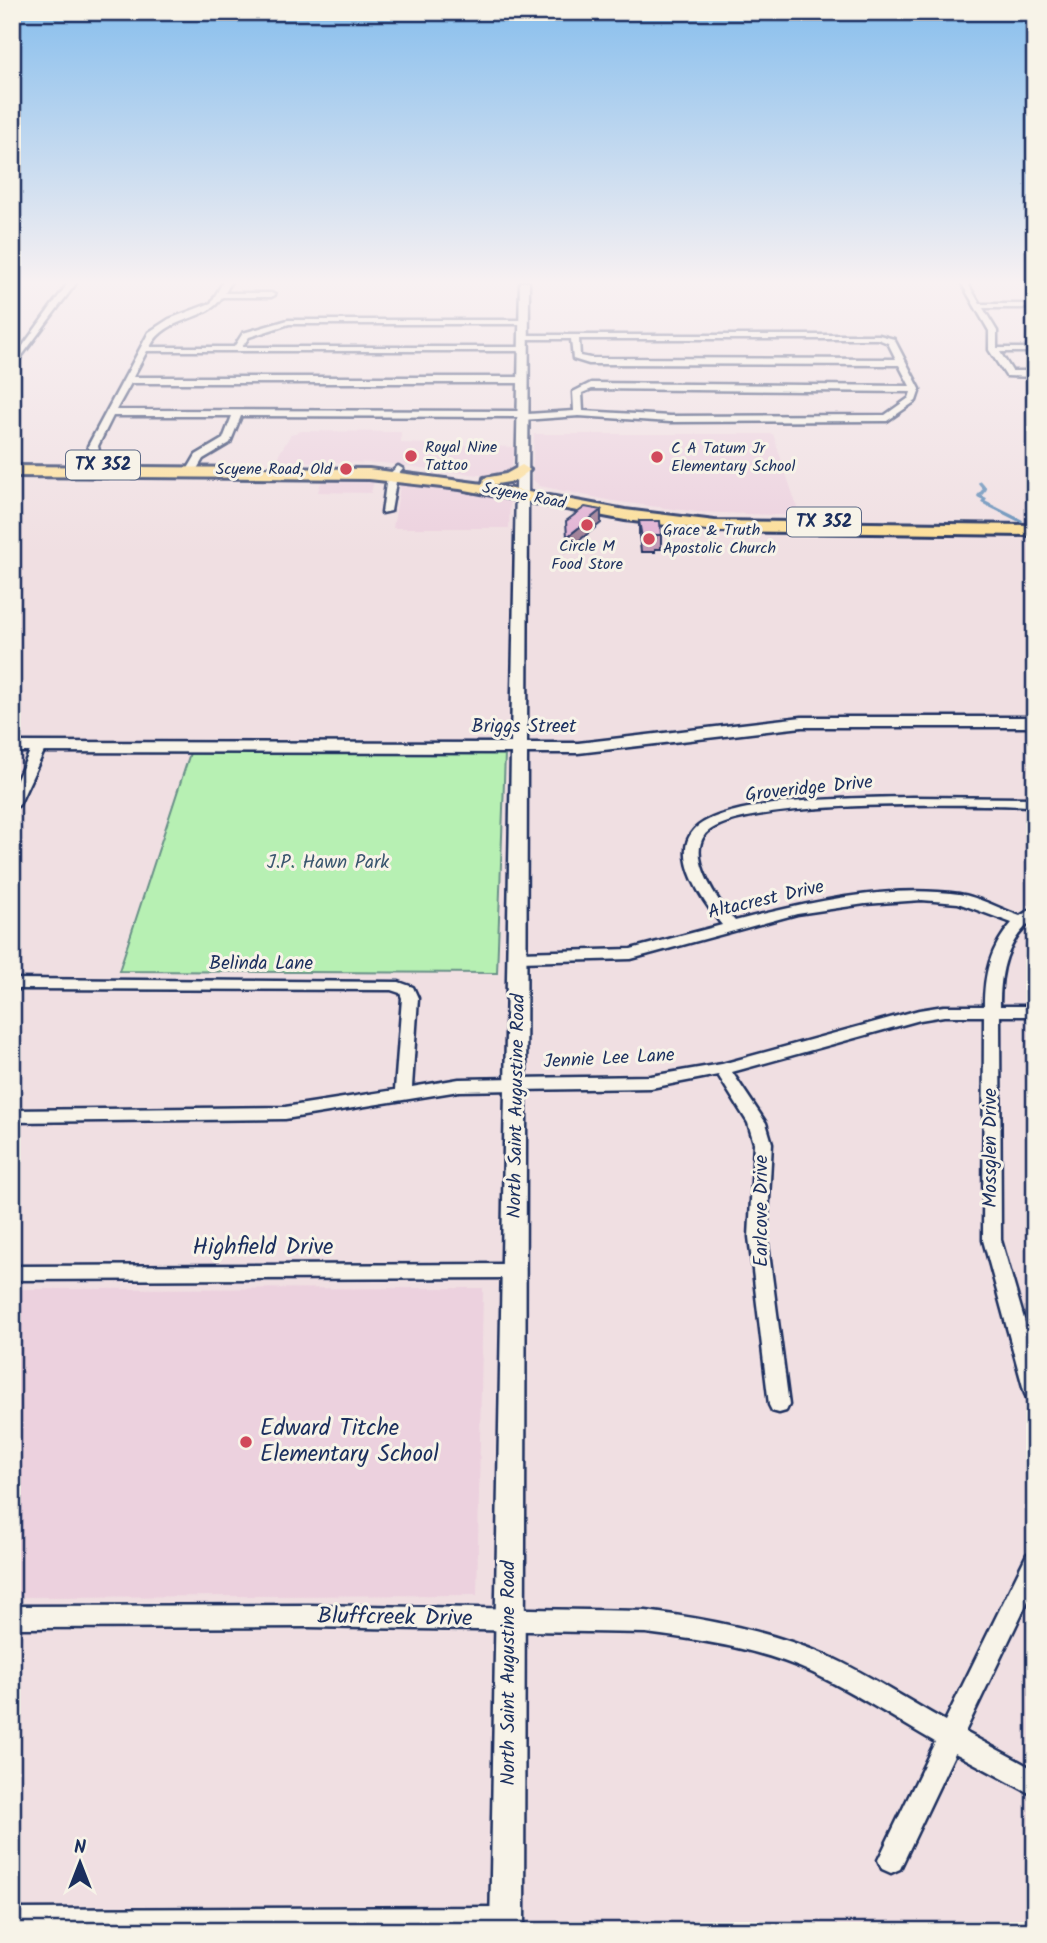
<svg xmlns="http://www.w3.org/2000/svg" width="1047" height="1943" font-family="Kalam,sans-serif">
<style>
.built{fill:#ecd1de}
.green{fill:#b7f0b3;stroke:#699088;stroke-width:2}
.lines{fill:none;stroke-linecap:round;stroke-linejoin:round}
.stream{stroke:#648eb8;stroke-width:3.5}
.minor-casing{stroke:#1b2f5e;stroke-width:5}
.tertiary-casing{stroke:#1b2f5e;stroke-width:5}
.primary-casing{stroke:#1b2f5e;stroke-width:6}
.minor{fill:#f7f3e8;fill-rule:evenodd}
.tertiary{fill:#f7f3e8;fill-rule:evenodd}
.primary{fill:#fcde96;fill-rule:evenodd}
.wall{fill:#c298b5;stroke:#1b2f5e;stroke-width:2}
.shaded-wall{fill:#9e7c94;stroke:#1b2f5e;stroke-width:2}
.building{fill:#e1b1d3;stroke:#1b2f5e;stroke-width:2}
.poi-dot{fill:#d1495b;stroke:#f7f3e8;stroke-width:2.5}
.labels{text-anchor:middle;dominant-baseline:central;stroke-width:6;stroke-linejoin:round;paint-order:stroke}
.far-poi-label{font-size:16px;fill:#1b2f5e;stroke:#f7f3e8;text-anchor:start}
.far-street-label{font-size:16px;fill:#1b2f5e;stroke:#f7f3e8}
.shield{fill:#f7f3e8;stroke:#5d6a87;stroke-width:2}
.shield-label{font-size:18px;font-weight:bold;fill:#1b2f5e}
.street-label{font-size:19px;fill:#1b2f5e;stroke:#f7f3e8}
.park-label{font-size:19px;fill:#3a566f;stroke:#f7f3e8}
.near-street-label{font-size:23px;fill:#1b2f5e;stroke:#f7f3e8}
.near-poi-label{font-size:23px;fill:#1b2f5e;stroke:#f7f3e8;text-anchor:start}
</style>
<rect width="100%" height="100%" fill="#f0dfe2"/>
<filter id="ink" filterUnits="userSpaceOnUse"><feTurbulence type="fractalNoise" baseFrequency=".0143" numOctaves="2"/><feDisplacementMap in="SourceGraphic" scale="14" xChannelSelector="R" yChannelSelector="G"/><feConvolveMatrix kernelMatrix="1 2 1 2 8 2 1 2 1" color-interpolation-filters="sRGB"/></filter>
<g filter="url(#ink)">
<path class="built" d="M302 431 401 432V443L515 447 514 454 510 475 495 477 382 463 275 461 291 434Z
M534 434H773L800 516 697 512 612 501 540 486 532 479Z
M323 476 369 478 374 481 371 493 318 492Z
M401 481 456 487 510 499 509 528H393Z
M483 1288 477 1595 12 1597V1289Z"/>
<path class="green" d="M190 753 505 754 497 973 119 971Z"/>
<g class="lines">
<path class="stream" d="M980 483 985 489 979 496 985 499 983 502 1021 521"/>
<g class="minor-casing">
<path id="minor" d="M69 282H77L12 369V361Z
M223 282H231L225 293H271L275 295 271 297H222C208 322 166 315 150 347H234L243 333 288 320H524L527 324H289L249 337 242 347H523L527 349 523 351H147L133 377H523L527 380 523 383H131L116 410 523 411 528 414 574 411 573 392 591 383 910 386 899 365 589 364 573 359 571 339H521L524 335H879L894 339 920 389 916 401 887 421 670 422 579 416 523 420 519 417 241 416 230 443 203 459 194 474 191 475 186 472 196 455 223 439 232 416H113L98 446 99 451 91 453 88 446 149 332 169 319 211 303ZM579 339H878L888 343 896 359 590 358 580 356ZM592 389 911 392 909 398 885 415 670 416 583 411 582 393Z
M962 284H968L980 304H1035V308H983L997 331V348H1035V352H1000L1012 371H1035V377L1006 376 989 350V331Z
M398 466 403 469 397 476 391 511 382 513 387 476Z
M39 743 46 747 19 805 12 809V790L32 747Z
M912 797 1035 798V806C982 805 731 797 704 836 688 860 720 904 735 921 806 903 885 884 959 894 979 897 1000 909 1020 916L1035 907V918C1006 941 1000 971 1000 1006H1035V1016H1000L1001 1240 1035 1357V1402L1028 1400 1025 1394 983 1240 984 1016H944L920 1020 732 1072 766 1123 772 1143 767 1237 789 1405 786 1411 779 1413 772 1411 769 1405 749 1237 754 1143 748 1123 718 1075 651 1088 459 1091 285 1119 12 1122V1110L285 1107 395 1090 402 998 400 993 391 990 12 989V979L399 982 413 987 418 998 412 1087 459 1079 651 1076 722 1064 919 1010 944 1006H984C984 974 990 948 1012 923L958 903 922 900 865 904 797 914 631 959 519 962 511 957 519 952 631 949 722 925C705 904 670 856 694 830 723 797 867 798 912 797Z
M514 1264 521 1266 524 1271 521 1276 514 1278 12 1280V1266Z
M1035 1551V1586L965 1732 1035 1770V1796L955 1753 900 1869 891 1873 882 1869 878 1860 935 1742C895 1719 855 1693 813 1673 762 1649 701 1640 646 1633L309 1627 12 1628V1606L309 1605 646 1611C708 1619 770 1631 828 1656 868 1674 907 1700 945 1721L1027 1554Z
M507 1907 517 1911 521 1921 516 1931H12V1909Z"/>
</g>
<g class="tertiary-casing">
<path id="tertiary" d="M520 282H529L527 743H578L802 717H1035V727H802L578 753H527L524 1931H490L511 753 12 752V742L511 743Z"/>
</g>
<g class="primary-casing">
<path id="primary" d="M522 465 530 470 515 481 491 485 625 510 715 521 1035 525V535L715 531 625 520 460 489 369 479 12 476V466L369 469 483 484 484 478 506 474Z"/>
</g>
<use href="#minor" class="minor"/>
<use href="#tertiary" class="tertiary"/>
<use href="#primary" class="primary"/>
</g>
<path class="wall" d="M639 521 661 535V549H655V552H641L639 535Z"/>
<path class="shaded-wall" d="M601 510V523L566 551 567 537Z"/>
<path class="building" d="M585 507 601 510 567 537 566 521Z
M639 521H660L661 535H655L656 538H642Z"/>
</g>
<linearGradient id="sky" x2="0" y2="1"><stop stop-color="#87beed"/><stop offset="0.51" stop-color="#f8f1f2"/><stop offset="1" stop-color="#f8f1f2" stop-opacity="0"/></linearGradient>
<rect width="1047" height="554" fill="url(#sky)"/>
<g class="poi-dot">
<circle cx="411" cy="456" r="7"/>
<circle cx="657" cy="457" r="7"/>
<circle cx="346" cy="469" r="7"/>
<circle cx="587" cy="525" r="7"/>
<circle cx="649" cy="539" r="7"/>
<circle cx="246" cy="1442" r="7"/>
</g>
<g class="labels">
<g class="far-poi-label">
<text x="425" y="447">Royal Nine<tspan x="425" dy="18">Tattoo</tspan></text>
<text x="671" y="448">C A Tatum Jr<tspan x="671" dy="18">Elementary School</tspan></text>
<text x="332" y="469" text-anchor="end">Scyene Road, Old</text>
<text x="663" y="530">Grace &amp; Truth<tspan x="663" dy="18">Apostolic Church</tspan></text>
<text x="587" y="546" text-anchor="middle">Circle M<tspan x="587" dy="18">Food Store</tspan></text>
</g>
<g class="far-street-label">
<text transform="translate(524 496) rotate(11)">Scyene Road</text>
</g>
<g class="shield">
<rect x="66" y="450.5" width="74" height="29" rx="5"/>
<rect x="787" y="507.5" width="74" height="29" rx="5"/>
</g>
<g class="shield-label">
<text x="103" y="465">TX 352</text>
<text x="824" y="522">TX 352</text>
</g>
<g class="street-label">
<text x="524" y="727">Briggs Street</text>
<text transform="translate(809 789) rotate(-6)">Groveridge Drive</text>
<text transform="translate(766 900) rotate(-13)">Altacrest Drive</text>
<text x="261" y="964">Belinda Lane</text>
<text transform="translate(609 1059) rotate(-3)">Jennie Lee Lane</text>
<text transform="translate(517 1106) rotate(-89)">North Saint Augustine Road</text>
<text transform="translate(991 1148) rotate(-90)">Mossglen Drive</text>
<text transform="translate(762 1211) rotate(-90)">Earlcove Drive</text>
<text transform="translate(509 1673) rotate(-90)">North Saint Augustine Road</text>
</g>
<g class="park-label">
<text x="328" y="863">J.P. Hawn Park</text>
</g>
<g class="near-street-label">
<text x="263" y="1248">Highfield Drive</text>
<text transform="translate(395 1618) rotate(1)">Bluffcreek Drive</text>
</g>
<g class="near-poi-label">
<text x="260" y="1429">Edward Titche<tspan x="260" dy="26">Elementary School</tspan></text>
</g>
</g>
<rect width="1047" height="1943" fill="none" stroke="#f7f3e8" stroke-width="42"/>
<rect x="21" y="21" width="1005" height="1901" fill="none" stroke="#1b2f5e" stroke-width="2.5" filter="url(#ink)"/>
<g transform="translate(80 1863)" stroke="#f7f3e8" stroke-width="5" paint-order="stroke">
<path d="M0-5L12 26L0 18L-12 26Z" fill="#1b2f5e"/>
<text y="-10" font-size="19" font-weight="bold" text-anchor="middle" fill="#1b2f5e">N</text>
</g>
</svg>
